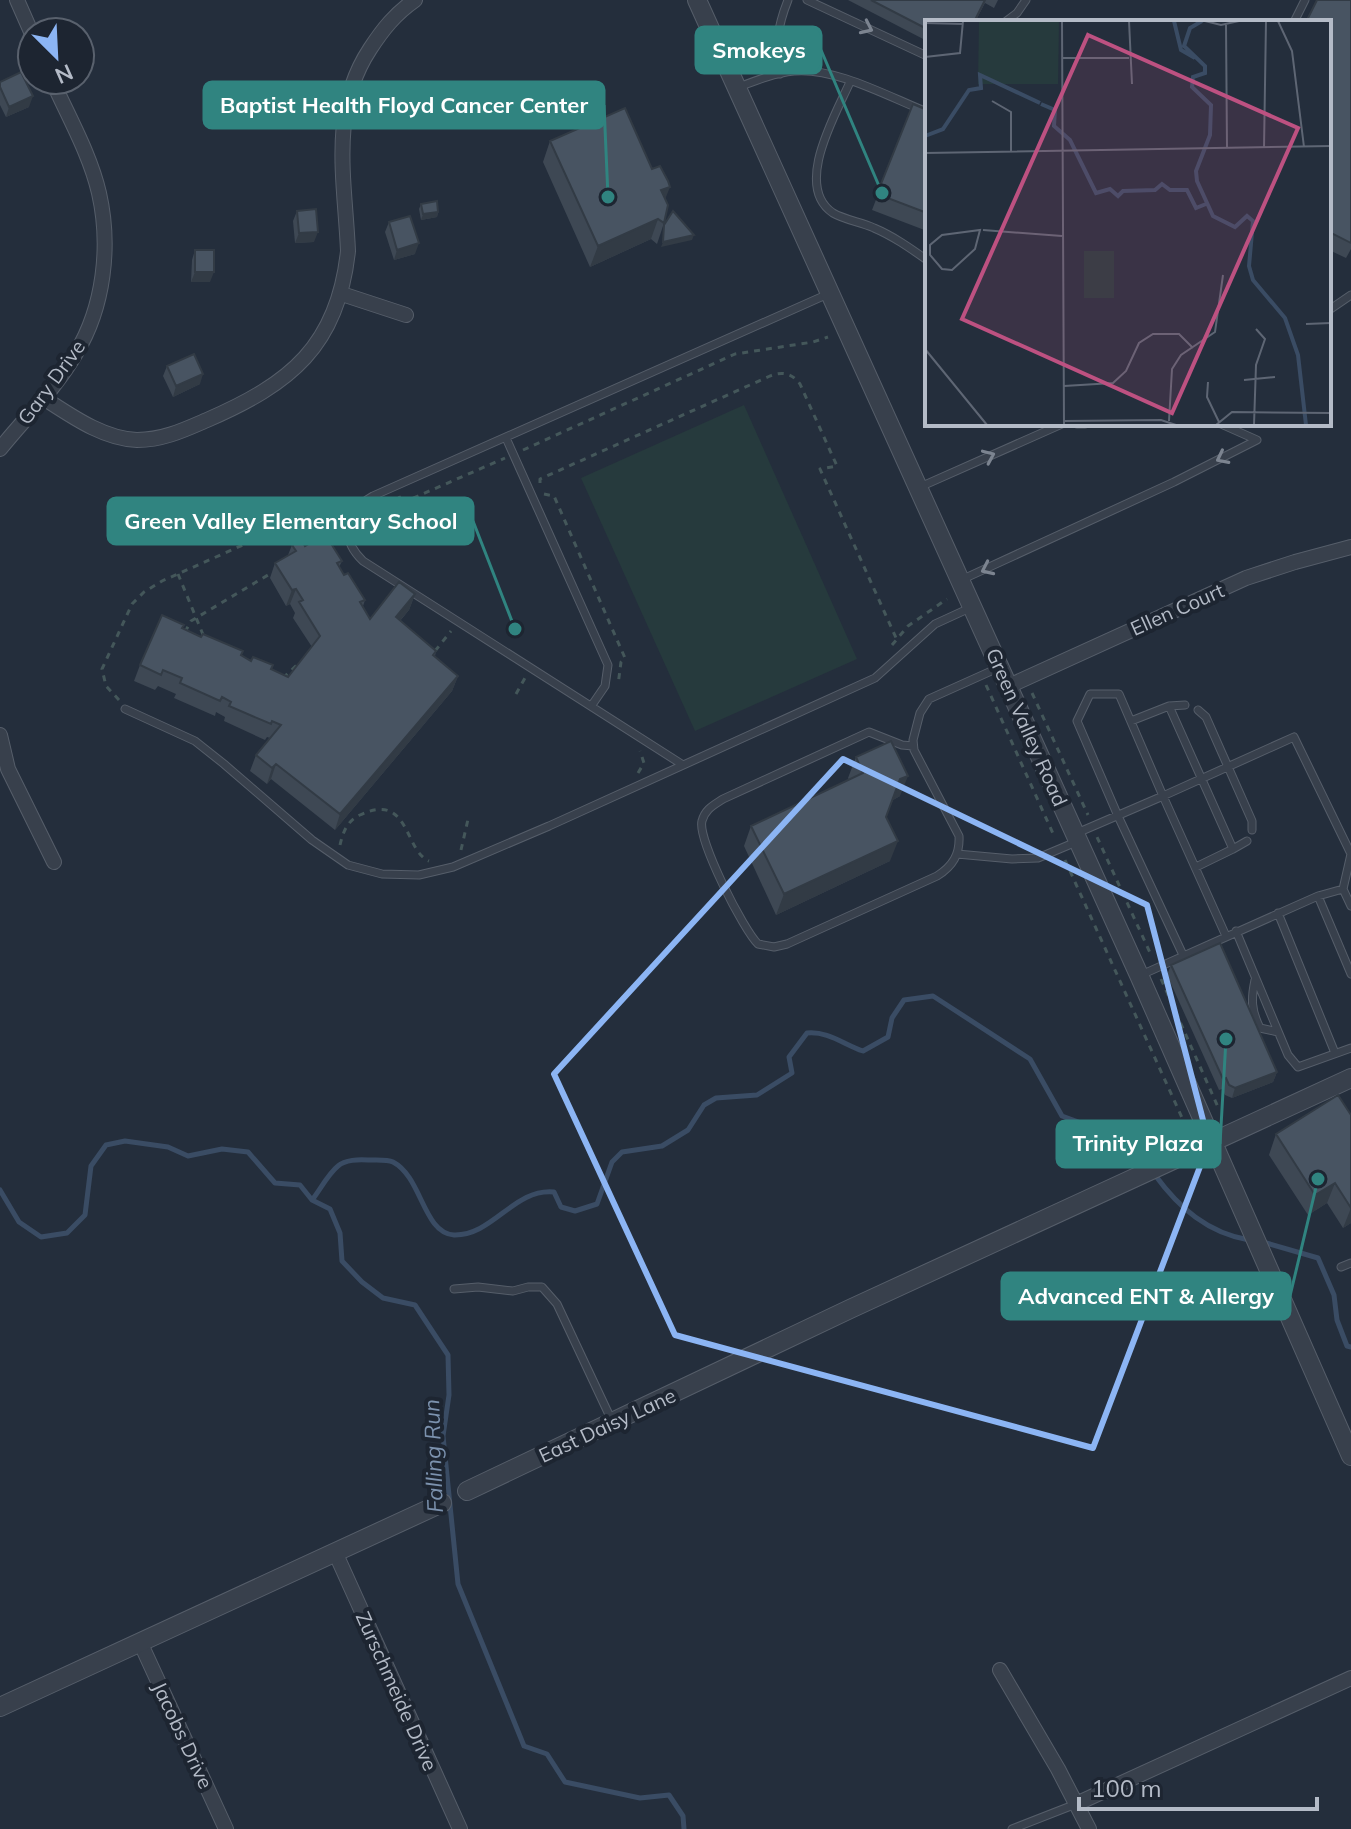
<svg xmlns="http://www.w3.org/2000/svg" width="1351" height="1829" font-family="Mulish,sans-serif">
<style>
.pitch{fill:#263a3d}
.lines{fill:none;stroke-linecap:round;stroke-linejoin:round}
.stream{stroke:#3a4c64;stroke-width:5}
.service-casing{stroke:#565e6a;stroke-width:9}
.minor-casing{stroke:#565e6a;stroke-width:16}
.tertiary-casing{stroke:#565e6a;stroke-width:20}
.path{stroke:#44575a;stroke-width:3;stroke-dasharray:6 6;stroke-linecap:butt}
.service{stroke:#38404c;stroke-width:7}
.minor{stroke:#38404c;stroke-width:14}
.tertiary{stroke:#38404c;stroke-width:18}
.wall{fill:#3e4854}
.shaded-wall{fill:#323b45}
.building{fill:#485462;stroke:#323b45;stroke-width:2}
.oneway{stroke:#7c8490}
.marked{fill:none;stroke:#8cb5f4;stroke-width:6;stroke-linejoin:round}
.labels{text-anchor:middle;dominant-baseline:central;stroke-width:8;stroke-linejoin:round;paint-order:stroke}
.street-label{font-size:20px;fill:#b4bbc7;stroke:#1d2531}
.water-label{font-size:22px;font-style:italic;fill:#7c92ae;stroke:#1d2531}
.inset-river{fill:none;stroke:#3a4c64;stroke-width:4}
.inset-road{fill:none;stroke:#5e6674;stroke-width:2}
.view{fill:#bd5181;fill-opacity:0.15;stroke:#bd5181;stroke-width:4}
.inset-edge{fill:none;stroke:#b4bbc7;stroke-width:4}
.leader{fill:none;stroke:#308480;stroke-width:3}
.callout-dot{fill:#308480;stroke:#1d2531;stroke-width:3}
.callout{fill:#308480;stroke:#308480;stroke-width:3}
.callout-label{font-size:22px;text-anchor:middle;font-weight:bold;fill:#fff}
</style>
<rect width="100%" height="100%" fill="#242e3c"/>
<path class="pitch" d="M744 405 857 659 695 731 581 478Z"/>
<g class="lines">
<path class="stream" d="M1155 1175C1179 1208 1208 1233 1249 1240
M0 1190 19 1222 41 1237 67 1233 85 1215 91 1166 106 1145 125 1141 168 1147 188 1156 222 1149 248 1152 275 1183 300 1185 312 1200 330 1209 340 1233 342 1261 362 1282 383 1298 415 1305 448 1355 449 1395 443 1436 458 1584 524 1746 547 1754 565 1782 640 1798 669 1795 683 1816 684 1829
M312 1200C320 1190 328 1174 338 1166 345 1160 359 1159 368 1160 375 1160 387 1159 393 1162 422 1177 423 1233 454 1235 493 1236 514 1188 554 1192L561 1207 575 1211 597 1204 612 1162 622 1152 662 1146 688 1130 704 1105 716 1098 757 1095 792 1073 789 1057 807 1033C828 1031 843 1044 863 1051L888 1037 892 1018 904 1000 933 996 1030 1059 1062 1116 1122 1138 1137 1150 1149 1167
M1263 1242 1318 1258 1334 1295 1337 1320 1347 1346 1351 1347"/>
<g class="service-casing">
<path id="service" d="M807 0 927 56
M1005 22 1017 13 1026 0
M1294 22 1305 0
M780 74C774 47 778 25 788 0
M850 82C836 114 793 186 833 213 845 220 861 222 874 228 893 236 910 248 927 260
M739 87C757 80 775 73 794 71 835 67 889 97 927 112
M1329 310 1351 295
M1077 424H1085
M506 438 608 665 605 686 592 705
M920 487 1062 424
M961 580 1174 482 1257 440 1221 424
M1169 706 1233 849 1196 867
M125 709 195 741 224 764 312 840 348 865 382 874 419 875 453 867 549 826 875 678 935 624 972 607
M1198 710 1206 717 1252 821V830
M1131 721 1169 706 1185 705
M913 746 902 745 869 732 723 799C714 805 705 809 702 821 697 839 744 931 758 944L774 947 787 944 937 876C953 866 960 854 959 836L914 750 913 740 920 713 929 699 998 668
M683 765 363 561C339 538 345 512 373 496L828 294
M1077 833 1163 796 1226 936
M1233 849 1247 841
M957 854 1012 859 1038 858 1076 842
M1343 889 1351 906
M1278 913 1335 1053
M1236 931 1288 1055 1298 1067 1351 1048
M1183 955 1118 816 1077 721 1090 694H1119L1163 796 1294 737 1351 854 1343 889 1318 896
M1141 975 1318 896 1351 974
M1255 980C1251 999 1251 1010 1260 1028L1278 1032
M1341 1267 1351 1263
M454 1289 478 1287 513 1291 528 1287H542L557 1304 612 1421
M1012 1829 1076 1804"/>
</g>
<g class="minor-casing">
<path id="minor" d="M17 0 32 34
M342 294 406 315
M42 397C70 415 103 439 137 440 163 440 184 430 207 420 290 384 338 346 348 251 345 181 329 111 370 49 383 29 395 14 415 0
M0 449C25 418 56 388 76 353 104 307 111 246 99 193 90 154 68 116 52 80
M1009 686 1246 578 1295 562 1351 547
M0 735 8 769 54 862
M335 1552 460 1829
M140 1642 226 1829
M1000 1670 1058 1769 1089 1829
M1076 1804 1351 1678"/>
</g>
<g class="tertiary-casing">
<path id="tertiary" d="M697 0 1139 975 1351 1456
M467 1491 850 1309 1351 1078
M0 1707 442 1503"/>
</g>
<path class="path" d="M523 450 735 354 813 342 828 337
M540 483V479L770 376C782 371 792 373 800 384L837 466 820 469 897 640
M544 494 554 496 625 658 621 662 618 685
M399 496 412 525
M402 503 505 458
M287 525 296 546
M178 574 204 637
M185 632 191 621 273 572
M892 645 908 626 947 599
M435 651 451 631
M283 678 298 664
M986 685 1055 838
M1032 693 1088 815
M516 694 525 678
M119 700 106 686 102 669 132 604 144 592 162 581 317 512 328 511 340 515
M638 773 644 763 640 751
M1097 837 1152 957
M340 845C343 832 347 821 360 815 410 791 404 851 429 861
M461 850 469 815
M1065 860 1184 1122
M1161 979 1218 1107"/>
<use href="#service" class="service"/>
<use href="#minor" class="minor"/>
<use href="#tertiary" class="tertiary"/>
</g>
<path class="wall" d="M848 0H998L994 8 985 3 975 22H927V41Z
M1351 0V249L1346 258 1329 250V22Z
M0 82 29 107 6 117 0 105Z
M913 104 927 110V231L872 210Z
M550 141 665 199 664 223 657 244 651 239 590 267 543 162Z
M421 204 438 212 437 217 421 220 419 209Z
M297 211 314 242 295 243 293 221Z
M389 222 415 254 394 260 385 232Z
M195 250 210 282H191L192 260Z
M167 366 200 384 173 397 163 376Z
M292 545 305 546 342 561 339 567 344 575 365 600 363 606 370 619 415 594 409 610 400 621 436 651 435 656 458 676 452 691 335 830 271 779 267 784 250 771 256 755 270 738 267 737 265 740 224 721 225 717 216 712 215 716 174 698 176 694 158 686 155 690 134 681 140 665 183 629 288 677 312 647 293 618 295 613 290 604 286 606 270 578 275 563 288 555Z
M856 757 900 796 893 800 886 817 890 861 776 915 744 846 751 826 849 780 848 778Z
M1171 965 1277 1072 1273 1082 1232 1098 1225 1095 1222 1089 1219 1090 1167 975Z
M1351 1115V1223L1343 1228 1327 1203 1308 1215 1269 1155 1276 1134Z"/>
<path class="shaded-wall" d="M33 96 29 107 6 117 9 107Z
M670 187 662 207 661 190Z
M438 212 437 217 421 220 423 214Z
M658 219 651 239 590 267 598 246Z
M318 232 314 242 295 243 299 233Z
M694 235 692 240 661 247 663 242Z
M419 243 415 254 394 260 397 250Z
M195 272H214L210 282H191Z
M203 374 200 384 173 397 176 386Z
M296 589 290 604 286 606 292 590Z
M415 594 409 610 390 632 396 617Z
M458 676 452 691 335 830 340 814Z
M276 764 271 779 267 784 272 768Z
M908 776 900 796 893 800 900 779Z
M898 841 890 861 776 915 784 894Z
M1277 1072 1273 1082 1232 1098 1235 1088Z
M1335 1183 1327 1203 1308 1215 1315 1195Z
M1351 1208V1223L1343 1228Z"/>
<path class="building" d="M871 0H985L974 22H927V29Z
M1317 0H1351V243L1329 232V22H1306Z
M21 72 33 96 9 107 0 87V82Z
M913 104 927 110V213L877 194Z
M625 108 652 169 660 166 668 181 670 187 661 190 668 205 664 223 658 219 598 246 550 141Z
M437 201 438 212 423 214 421 204Z
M316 209 318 232 299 233 297 211Z
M673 211 694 235 663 242 664 225Z
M410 216 419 243 397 250 389 222Z
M195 250H214V272H195Z
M194 354 203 374 176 386 167 366Z
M325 534 342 561 337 563 344 575 348 573 365 600 360 602 370 619 399 582 415 594 396 617 436 651 433 655 458 676 340 814 276 764 272 768 256 755 281 725 272 721 271 724 229 706 231 702 222 697 220 701 180 683 182 678 163 670 161 675 140 665 162 615 184 625 182 628 201 637 203 634 243 651 241 655 251 661 253 657 273 665 271 669 288 677 320 636 299 602 303 600 296 589 292 590 275 563 296 551 292 545 302 540 305 546Z
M891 741 908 776 900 779 886 817 898 841 784 894 751 826 863 773 856 757Z
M1220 943 1277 1072 1235 1088 1229 1085 1226 1078 1223 1079 1171 965Z
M1338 1095 1351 1115V1208L1335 1183 1315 1195 1276 1134Z"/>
<defs><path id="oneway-chevron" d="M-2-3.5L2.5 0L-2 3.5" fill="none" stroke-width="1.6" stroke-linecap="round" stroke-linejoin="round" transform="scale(2)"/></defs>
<g class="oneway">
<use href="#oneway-chevron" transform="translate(867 28) rotate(25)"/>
<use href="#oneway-chevron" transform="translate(989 456) rotate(-24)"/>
<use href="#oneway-chevron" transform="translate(1222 458) rotate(153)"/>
<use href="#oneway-chevron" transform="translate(987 569) rotate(155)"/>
</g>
<path class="marked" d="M843 759 1147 905 1209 1143 1093 1448 675 1335 554 1074Z"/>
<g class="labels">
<g class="street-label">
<text transform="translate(51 382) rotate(-54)">Gary Drive</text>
<text transform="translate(1177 609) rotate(-24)">Ellen Court</text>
<text transform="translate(1027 727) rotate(66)">Green Valley Road</text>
<text transform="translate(607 1425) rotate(-25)">East Daisy Lane</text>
<text transform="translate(397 1691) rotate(66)">Zurschmeide Drive</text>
<text transform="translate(183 1735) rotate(65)">Jacobs Drive</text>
</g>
<g class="water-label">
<text transform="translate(433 1456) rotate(-92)">Falling Run</text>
</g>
</g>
<g transform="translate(925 20)">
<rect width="406" height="406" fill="#242e3c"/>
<path d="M54 1H134L133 64H53Z" fill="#263a3d"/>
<path d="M159 231H189V278H159Z" fill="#263a3d"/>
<path class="inset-river" d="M249 1 256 30 270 38M277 1 265 8 259 26 280 46V53L268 57 267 67 286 85 285 115 271 151 272 161 288 196 310 207 322 196 328 201 324 246 328 260 360 298 373 335 381 405M116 84 130 90 129 106 145 120 171 173 185 169 193 176 198 171 230 170 237 164 245 170H262L271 188 281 184M0 116 18 109 44 70 56 68 55 55 115 83"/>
<path class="inset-road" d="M137 1 139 405M204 1 207 64M280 1 296 5 314 1M353 1 367 31 379 127M0 3 38 4M301 5 302 128M0 37 35 33 38 1M137 38H204M67 81 86 92V132M339 128 341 1M0 133 406 126M55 210 50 229 27 250 17 249 5 235V225L17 215ZM58 210 137 216M381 304 406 303M0 329 62 405M319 360 350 357M283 362 282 377 294 402M139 366 188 363 201 351 214 323 228 314H254L268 328M139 401 236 400 251 405M244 401 247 349 256 335 290 312 298 255M291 405 307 392 406 393M329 405 331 345 340 319 331 309"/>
<path class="view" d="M163 15 373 108 247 393 37 299Z"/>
<rect width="406" height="406" class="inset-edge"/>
</g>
<path class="leader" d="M882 193L821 50M608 197L604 105M515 629L473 521M1226 1039L1220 1144M1318 1179L1290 1296"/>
<g class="callout-dot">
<circle cx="882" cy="193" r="8"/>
<circle cx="608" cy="197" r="8"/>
<circle cx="515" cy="629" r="8"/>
<circle cx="1226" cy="1039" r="8"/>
<circle cx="1318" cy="1179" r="8"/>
</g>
<g class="callout">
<rect x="696" y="27" width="125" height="46" rx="8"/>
<rect x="204" y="82" width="400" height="46" rx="8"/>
<rect x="108" y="498" width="365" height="46" rx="8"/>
<rect x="1057" y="1121" width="163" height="46" rx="8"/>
<rect x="1002" y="1273" width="288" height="46" rx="8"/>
</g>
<g class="callout-label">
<text x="759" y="58">Smokeys</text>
<text x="404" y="113">Baptist Health Floyd Cancer Center</text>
<text x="291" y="529">Green Valley Elementary School</text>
<text x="1138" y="1151">Trinity Plaza</text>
<text x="1146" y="1304">Advanced ENT &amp; Allergy</text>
</g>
<g transform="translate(56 56) rotate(156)"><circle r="38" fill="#1d2531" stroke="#59616d" stroke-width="2"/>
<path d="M0-6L14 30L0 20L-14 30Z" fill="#8cb5f4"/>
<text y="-12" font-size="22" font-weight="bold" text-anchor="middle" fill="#b4bbc7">N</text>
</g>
<path d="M1079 1797v12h238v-12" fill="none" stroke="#b4bbc7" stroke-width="4"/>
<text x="1091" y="1797" font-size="24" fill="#b4bbc7" stroke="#1d2531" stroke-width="6" paint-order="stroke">100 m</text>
</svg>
